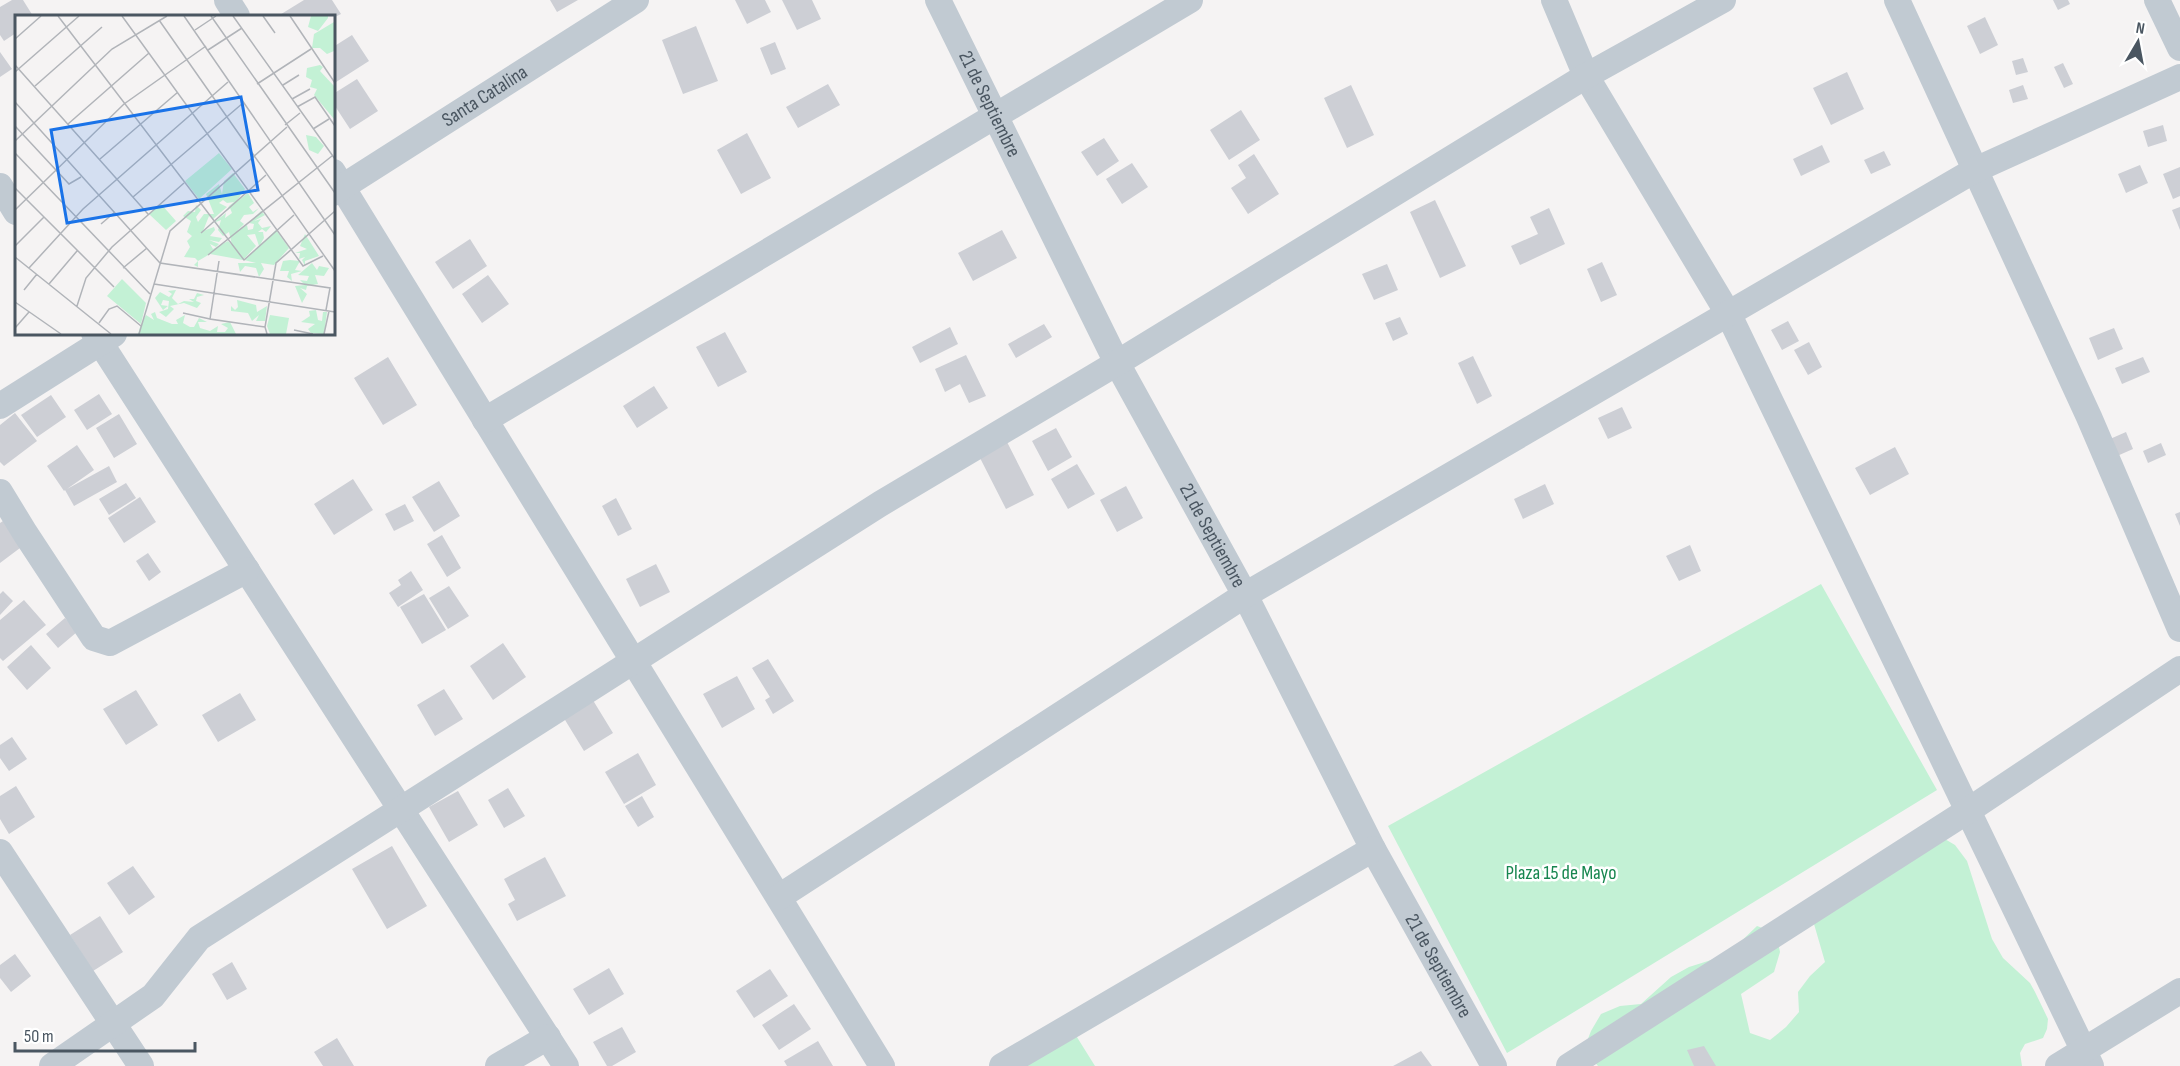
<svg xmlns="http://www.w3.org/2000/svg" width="2180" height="1066" font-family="'Sofia Sans Condensed',sans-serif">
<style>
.green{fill:#c3f1d5}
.building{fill:#cdcfd5}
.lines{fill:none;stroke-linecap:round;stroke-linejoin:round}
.minor{stroke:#c1cad2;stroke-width:26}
.labels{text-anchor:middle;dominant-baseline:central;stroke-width:5;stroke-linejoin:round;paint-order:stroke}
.street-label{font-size:20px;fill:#4a5661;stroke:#fff}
.park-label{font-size:20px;fill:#17864f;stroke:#fff}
.inset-road{fill:none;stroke:#b1b4b9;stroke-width:1.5}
.view{fill:#1a73e8;fill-opacity:0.15;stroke:#1a73e8;stroke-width:3}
.inset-edge{fill:none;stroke:#4a5661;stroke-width:3}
</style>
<rect width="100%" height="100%" fill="#f5f3f3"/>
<path class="green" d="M1821 584 1937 790 1507 1053 1388 826Z
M1938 835 1955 845 1967 861 1992 939 2003 958 2030 983 2035 992 2048 1019 2047 1029 2043 1038 2025 1044 2020 1053 2022 1066H1598L1584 1049 1591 1031 1601 1014 1620 1006 1641 1004 1671 977 1689 967 1727 955 1757 926 1776 933 1780 952 1774 972 1741 994 1750 1033 1770 1040 1786 1027 1799 1012 1798 992 1810 976 1825 962 1814 924Z
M1075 1034 1095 1066H1020Z"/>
<path class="building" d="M12 0H23L33 16H16V33L4 41 0 35V7Z
M304 0H332L341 14 333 18V16H278Z
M550 0H578L557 12Z
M735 0H765L771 12 747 24Z
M782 0H812L821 19 797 30Z
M2053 0H2068L2070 4 2058 10Z
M1985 17 1998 45 1980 54 1967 26Z
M696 26 718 81 683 94 662 40Z
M352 35 369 61 333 84V47Z
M775 42 786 69 771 75 760 48Z
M0 52 12 69 0 77Z
M2023 58 2028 72 2016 75 2012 61Z
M2063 63 2073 84 2064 88 2054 67Z
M1847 72 1864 109 1831 125 1813 88Z
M357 79 378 111 350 129 333 103V94Z
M828 84 840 105 798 128 786 107Z
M1351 85 1374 135 1347 148 1324 98Z
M2023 85 2028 99 2013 103 2009 90Z
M1241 110 1260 140 1229 160 1210 130Z
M2163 125 2167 141 2148 147 2143 131Z
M747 133 771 178 741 194 717 150Z
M1104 138 1119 161 1097 176 1081 152Z
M1822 145 1830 162 1801 176 1793 159Z
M1884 151 1891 165 1871 174 1864 160Z
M1254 154 1279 194 1248 214 1231 188 1246 178 1238 165Z
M1132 163 1148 187 1122 204 1106 179Z
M2140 165 2148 183 2126 193 2118 174Z
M2180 167V196L2173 199 2163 174Z
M1435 200 1466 266 1440 278 1410 212Z
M2180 207V230L2172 210Z
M1549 208 1565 244 1520 265 1511 246 1538 234 1530 217Z
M1002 230 1017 258 973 281 958 253Z
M470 239 487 266 453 289 435 262Z
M1602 262 1617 295 1601 302 1587 269Z
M1387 264 1398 290 1374 300 1362 274Z
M488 275 509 304 482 323 462 294Z
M1400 317 1408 334 1393 341 1385 323Z
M1788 321 1799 341 1782 350 1771 330Z
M1044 324 1052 337 1016 358 1008 344Z
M950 327 958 344 920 363 912 347Z
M2114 328 2123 349 2098 360 2089 338Z
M725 332 747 372 718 387 696 347Z
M1809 342 1822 367 1808 375 1794 350Z
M966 355 986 396 969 403 960 384 945 392 935 369Z
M1473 356 1492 396 1477 404 1458 363Z
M388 357 417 405 383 425 354 378Z
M2143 357 2150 372 2122 384 2115 368Z
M654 386 668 408 637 428 623 406Z
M99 394 112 414 87 430 74 410Z
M51 395 66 417 37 437 21 415Z
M1622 407 1632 428 1608 439 1598 418Z
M15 413 37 441 4 466 0 462V425Z
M119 414 137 444 114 458 96 428Z
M1056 428 1072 457 1048 471 1032 441Z
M2126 432 2133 449 2117 456 2110 439Z
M1007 442 1034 495 1006 509 979 456Z
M2161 443 2166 455 2148 463 2143 451Z
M77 445 94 470 67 489 109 466 117 482 74 506 65 490 64 491 47 466Z
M1895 447 1909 474 1870 495 1855 468Z
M1077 464 1095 494 1068 509 1051 479Z
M353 479 373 510 334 535 314 504Z
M439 481 460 516 434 532 412 497Z
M126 483 136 498 109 515 99 499Z
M1545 484 1554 504 1523 519 1514 499Z
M1126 486 1143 518 1117 532 1100 500Z
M140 497 156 522 124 543 108 518Z
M616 498 632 529 618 536 602 506Z
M405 504 414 521 394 531 385 514Z
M2180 512V526L2175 514Z
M6 519 24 545 0 563V523Z
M442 535 461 568 447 577 427 544Z
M1690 545 1701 571 1679 581 1666 556Z
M148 553 161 572 149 581 136 561Z
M656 564 670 592 640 607 626 579Z
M411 571 423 590 398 607 389 593 401 585 398 580Z
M449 586 469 616 448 629 429 598Z
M3 591 13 601 0 615V594Z
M424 594 446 630 422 644 400 607Z
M24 600 46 625 3 661 0 658V620Z
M65 618 77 632 58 648 46 634Z
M503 643 526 677 493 700 470 666Z
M31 645 51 668 27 690 7 667Z
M768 659 794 701 773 714 765 700 770 697 752 668Z
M737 676 755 709 722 728 703 694Z
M444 689 463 719 435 736 417 705Z
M136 690 158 725 126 745 103 709Z
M240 693 256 720 218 742 202 715Z
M591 697 613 733 584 751 562 715Z
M12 737 27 759 9 771 0 758V745Z
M638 753 656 785 624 804 605 772Z
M16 786 35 817 9 834 0 819V796Z
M508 788 525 816 504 828 488 800Z
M458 791 478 825 449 842 429 807Z
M642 796 654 817 638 827 625 806Z
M392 846 427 906 387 929 352 869Z
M545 857 566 896 517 921 508 904 515 900 504 879Z
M133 866 155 897 129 915 107 883Z
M100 916 123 952 93 971 70 935Z
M15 954 31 976 11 992 0 978V965Z
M232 962 247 989 227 1000 212 974Z
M609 968 624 994 589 1015 573 989Z
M770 969 788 996 754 1018 736 991Z
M794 1004 811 1029 779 1050 762 1025Z
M622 1027 636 1052 612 1066H607L593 1042Z
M337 1038 354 1066H323L314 1052Z
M818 1041 833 1066H787L784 1061Z
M1704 1046 1716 1066H1694L1687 1050Z
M1421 1051 1432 1066H1393Z"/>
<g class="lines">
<g class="minor">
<path d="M227 0 237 16"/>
<path id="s1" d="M938 0 1117 363 1245 595 1373 849 1494 1066"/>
<path d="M1554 0 1586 76 1729 315 2091 1066"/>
<path d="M1897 0 2089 417 2180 629"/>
<path d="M2157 0 2180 48"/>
<path d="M333 172 882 1066"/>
<path d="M0 186 16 212"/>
<path id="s2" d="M333 193 636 0"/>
<path d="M94 333 566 1066"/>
<path d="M0 406 114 334"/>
<path d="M485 420 1190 0"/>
<path d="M0 492 25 533 94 638 110 643 247 570"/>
<path d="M0 852 141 1066"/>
<path d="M779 897 1245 595 1975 170 2180 77"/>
<path d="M52 1066 153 996 199 938 880 504 1117 363 1586 76 1723 0"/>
<path d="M498 1066 548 1037"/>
<path d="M1002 1066 1373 849"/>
<path d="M1569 1066 1969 810 2180 669"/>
<path d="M2058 1066 2180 991"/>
</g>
</g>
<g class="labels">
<g class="street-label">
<text stroke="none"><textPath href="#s2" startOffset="180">Santa Catalina</textPath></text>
<text stroke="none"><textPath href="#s1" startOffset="116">21 de Septiembre</textPath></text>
<text stroke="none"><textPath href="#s1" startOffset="602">21 de Septiembre</textPath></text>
<text stroke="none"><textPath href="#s1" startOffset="1088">21 de Septiembre</textPath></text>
</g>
<g class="park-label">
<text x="1561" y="873">Plaza 15 de Mayo</text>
</g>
</g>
<g transform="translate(15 15)">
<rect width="320" height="320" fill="#f5f3f3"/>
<path d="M296 1H313V3L303 16 293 12ZM319 7V36L312 39 305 33H297L299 19ZM305 50 308 52 305 56 319 71V104L299 80 302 74 295 72 297 65 291 62 292 53ZM291 120 301 122 309 131 303 139 294 135ZM204 138 217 154 184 184 170 166ZM218 158 230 174 221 187 233 178 239 188 234 192 238 197 244 193 238 199 229 200 225 206 229 209 222 216 232 210 233 215 238 214 239 209 234 208 246 196 250 200 239 206 246 204 243 208 247 213 256 211 251 217 247 214 243 217H248L249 223 245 230 261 215 274 233 259 250 246 248 249 254 244 262 241 253 230 251 225 257 223 248H241L229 245 244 231 240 219 232 220 241 231 228 245 195 239 183 246V252L179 250 183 246 180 243 169 242 175 232 172 226 177 221 172 217 176 206 168 201 173 196 180 197 181 190 186 195 181 202 183 207 189 199H199L191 179 204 169 207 179 209 166ZM208 185 212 188 219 187 214 191 212 196 215 193 217 198 210 203 211 198 198 208 206 205 203 215 208 221 214 217 217 230 213 226 198 234 195 229 201 232 204 229 194 225 204 227 207 223 195 221 200 215 199 212 188 216 194 201 198 204 212 192 204 188ZM146 189 161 206 151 215 134 199ZM290 219 304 241 290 246V251L287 245 290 242 284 244 285 238H280L292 234 285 231ZM275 245 285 246 280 255 287 256 276 259 277 266 272 262 274 256H265L268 246ZM297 248 302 255 304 251 314 253 309 261 300 260 303 269 292 271 291 275 285 273 292 279 287 288 280 271 290 270 285 265 292 266 294 261 283 260ZM107 264 131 288 126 309 131 300 139 305 136 299 140 297 142 303 157 309H163L161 305 170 300 168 308 175 312H179L184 303 192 307H183L185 313 195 316 203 311 202 317H210L213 313 206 309 215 307 221 319H123L126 309 92 281ZM161 275 157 283 163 289 169 286 179 287 174 284H179L182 278 189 280 182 282 181 286 186 288 182 293 169 288 155 291 159 294 151 302 144 297 153 294 154 286 148 285 146 290 153 291 148 295 140 283 145 277 154 282 157 279 153 276ZM222 285 241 290 242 297 252 291 250 306H241L244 300 237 306 233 298 216 296V291L220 295 223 292ZM301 295 303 305 307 306 308 297H312L309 319 296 318 293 314 300 309 286 307 295 301 294 296ZM255 300 274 303 271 319H255L252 311Z" fill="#c3f1d5" fill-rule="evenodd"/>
<path class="inset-road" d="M43 1 229 245 279 200M107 1 288 251 308 241M169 1 320 220M196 1 320 178M218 1 320 144M248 1 260 18M275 1 320 68M144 5 320 256M180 15 201 1M0 24 26 1M193 35 227 13M0 50 133 199M0 57 64 1M242 69 296 34M268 70 284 60M20 71 87 12M277 84 295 74M0 87 145 248 315 273 311 295M282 92 300 82 320 111M53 109 134 38M270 110 285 98M0 111 54 169 66 162M298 114 314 104M0 126 97 34 152 1M0 138 135 279M85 144 163 77M0 173 99 272M118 182 228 88M0 195 109 89 191 31M86 209 100 197M186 218 251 160M0 231 29 202M193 240 317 141M0 242 96 319M204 246 195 304 250 312M14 253 68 194 213 67M108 253 132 233M34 269 62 236M139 269 320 297M9 275 22 259M0 287 46 319M62 291 71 263 97 232 169 168M168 298 195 304M84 308 94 294 102 291 126 311M0 313 14 297M279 315 298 319M124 319 155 216 272 112M252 319 250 312 261 248 320 196M309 319 314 296"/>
<path class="view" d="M226 82 243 175 52 208 36 115Z"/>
<rect width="320" height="320" class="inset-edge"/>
</g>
<g transform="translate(2138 42) rotate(10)" stroke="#ffffff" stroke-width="4.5" paint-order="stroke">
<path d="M0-4.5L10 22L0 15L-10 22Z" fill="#4a5661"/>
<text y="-9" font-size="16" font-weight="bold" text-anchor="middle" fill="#4a5661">N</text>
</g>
<path d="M15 1042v9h180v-9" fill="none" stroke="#4a5661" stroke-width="3"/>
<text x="24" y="1042" font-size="18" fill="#4a5661" stroke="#ffffff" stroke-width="4.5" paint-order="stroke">50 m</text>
</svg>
